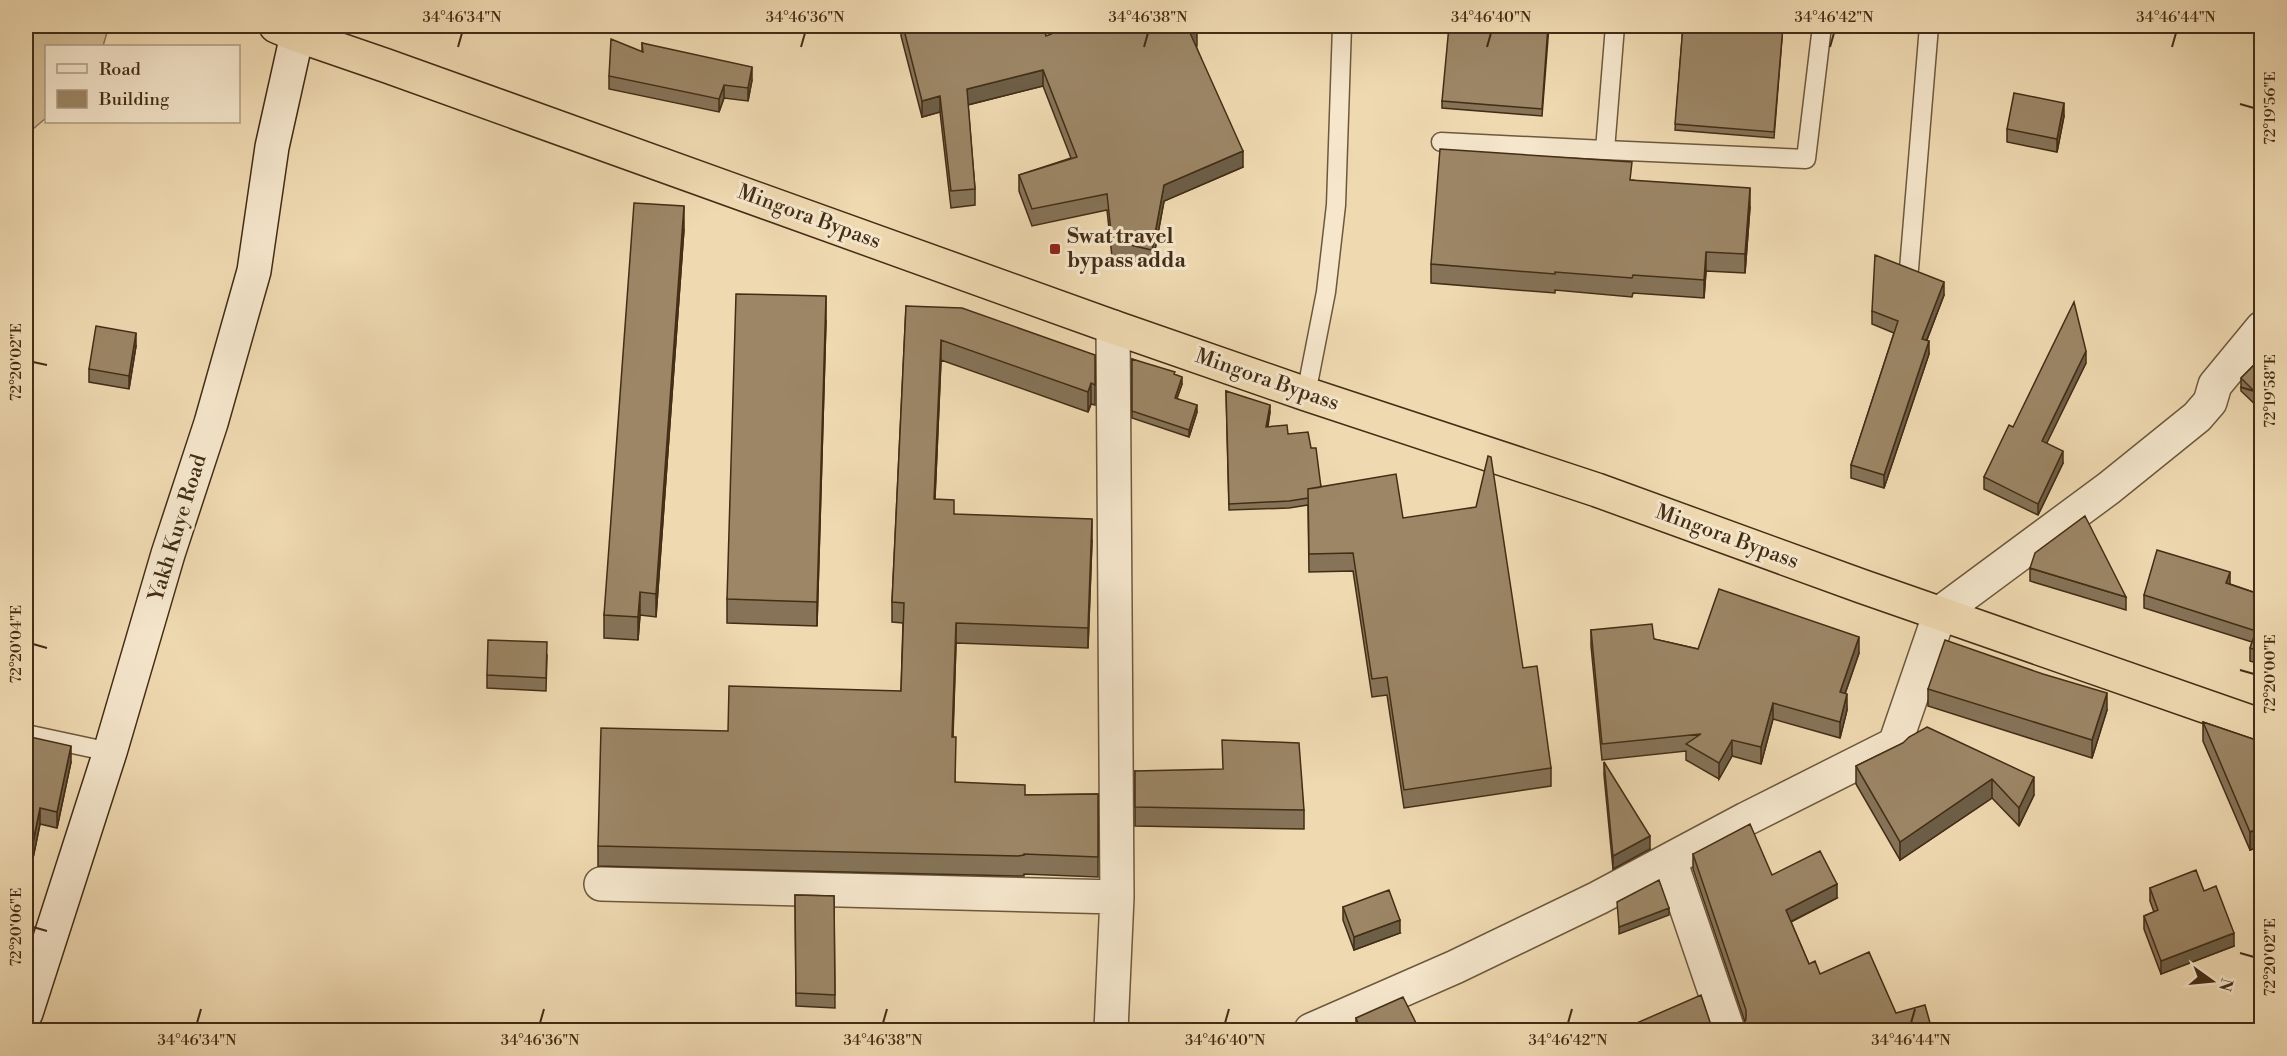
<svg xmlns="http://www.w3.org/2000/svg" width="2287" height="1056" font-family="'Libre Bodoni',serif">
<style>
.green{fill:#d2bc96;stroke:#8a7456;stroke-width:1.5}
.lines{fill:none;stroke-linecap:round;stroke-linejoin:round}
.lane-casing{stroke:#6d583c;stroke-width:21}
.street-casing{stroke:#6d583c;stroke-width:36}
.secondary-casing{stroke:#422d15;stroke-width:36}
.highway-casing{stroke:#422d15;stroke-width:36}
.lane{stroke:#f5e6cc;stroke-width:18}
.street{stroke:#f5e6cc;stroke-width:33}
.secondary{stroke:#f5e6cc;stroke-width:33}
.highway{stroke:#efd9b1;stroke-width:33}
.wall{fill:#867358;stroke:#422d15;stroke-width:1.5}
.shaded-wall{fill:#6d5e47;stroke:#422d15;stroke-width:1.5}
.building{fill:#9c8666;stroke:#422d15;stroke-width:1.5}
.ticks{fill:none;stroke:#422d15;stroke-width:2}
.poi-dot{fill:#8f2418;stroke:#f5e6cc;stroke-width:2}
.labels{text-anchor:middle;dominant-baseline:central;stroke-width:6;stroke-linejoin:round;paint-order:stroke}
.street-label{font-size:21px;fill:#422d15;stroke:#f5e6cc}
.poi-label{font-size:21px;font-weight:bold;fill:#422d15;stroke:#f5e6cc;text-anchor:start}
.neatline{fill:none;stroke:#422d15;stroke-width:2}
.ticks-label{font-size:15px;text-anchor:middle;fill:#422d15}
</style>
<rect width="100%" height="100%" fill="#efd9b1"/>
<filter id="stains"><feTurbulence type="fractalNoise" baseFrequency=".00333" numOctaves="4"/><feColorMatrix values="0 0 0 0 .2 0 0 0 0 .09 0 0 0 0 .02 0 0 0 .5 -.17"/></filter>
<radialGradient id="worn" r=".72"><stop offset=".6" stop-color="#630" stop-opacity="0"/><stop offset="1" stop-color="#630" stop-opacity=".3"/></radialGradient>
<path class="green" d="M26 26H109L103 46H46V118L26 135Z"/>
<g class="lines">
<g class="lane-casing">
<path id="lane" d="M1441 142 1605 150 1615 26
M1605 150 1806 159 1822 26
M1909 269 1929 26
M1306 394 1326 292 1336 205 1342 26
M26 734 110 752"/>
</g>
<g class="street-casing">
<path id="street" d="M1670 860 1728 1030
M601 884 1117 897
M1111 1030 1117 897 1113 327
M1311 1030 1455 967 1598 898 1746 819 1895 744 1940 613 2109 488 2197 417 2210 402 2215 385 2262 328"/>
</g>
<g class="secondary-casing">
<path id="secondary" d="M26 1013 110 752 168 554 211 423 254 271 272 147 297 35"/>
</g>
<g class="highway-casing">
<path id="highway" d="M276 26 297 35 387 66 1113 327 1306 394 1597 490 1861 586 2262 726"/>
</g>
<use href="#lane" class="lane"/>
<use href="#street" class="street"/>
<use href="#secondary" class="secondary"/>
<use href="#highway" class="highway"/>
</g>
<path class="wall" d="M901 26H1043L1046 36 1197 46H1196L1243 167 1164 201 1152 266 1112 257 1107 210 1032 226 1019 191V175L1071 158 1043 86 968 105 975 189V205L951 208 940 112 922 117 901 36Z
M1549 26 1542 116 1442 108V101Z
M1683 26H1783L1774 138 1675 130Z
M642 43 752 80 748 101 724 98 719 112 609 89V76L642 52Z
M2064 116 2057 152 2007 142V129Z
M1632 180 1750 207 1745 273 1706 271 1704 298 1633 293 1632 297 1555 290V293L1431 283V264Z
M684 229 656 617 640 615 638 640 604 638V615Z
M1944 295 1927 340 1929 354 1884 488 1851 478V465L1894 333 1872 324V311Z
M906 306 1095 355V405L1091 404 1088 412 941 360 935 499 954 514 1092 540 1088 648 956 643 953 737 955 782 1025 795 1098 794V877L1024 874V876H1018L598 866V846L728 731 901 691 903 623 892 622V602Z
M826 320 817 626 727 623V599Z
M136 346 129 389 89 382V369Z
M2262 357V411L2241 391V378Z
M1132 359 1175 375 1182 384 1177 398 1197 412 1189 437 1132 418Z
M2086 363 2046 443 2063 463 2038 515 1984 489V477L2013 427Z
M1226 391 1270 412 1268 427 1288 434 1311 448 1321 487 1403 518 1523 668 1551 768V786L1404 808 1387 695 1372 697 1353 571 1309 572 1308 505 1289 508 1229 510Z
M2030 568 2126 597V610L2030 581Z
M2230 584 2262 595V665L2250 661V648L2252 642 2144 608V595Z
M1591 630 1654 639 1698 649 1859 653 1845 694 1847 710 1840 738 1773 719 1761 764 1732 756 1719 779 1686 760V751L1602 760 1591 646Z
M547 655 546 691 487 688V675Z
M1928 689 2107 710 2092 758 1928 706Z
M2203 722 2262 742V846L2250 850 2203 741Z
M26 736 71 762 57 828 40 824 26 892Z
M1903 743 2034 795 2019 826 1992 798 1900 860 1856 784V766Z
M1604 762 1650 849 1613 869 1604 775Z
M1135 771 1304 810V829L1135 826Z
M1693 854 1772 875 1837 898 1791 922 1809 964 1820 974 1896 1013 1932 1030H1738L1742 1028 1745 1022 1693 869Z
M2150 888 2204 891 2234 946 2161 974 2144 929V916L2154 912 2150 901Z
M795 895 834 896 835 1008 796 1006Z
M1343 907 1400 933 1354 950 1343 920Z
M1356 1018 1417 1030H1356Z"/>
<path class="shaded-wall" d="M1197 30V46L1190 49V33Z
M752 67V80L748 101V88Z
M1043 70V86L967 105V89Z
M724 85V98L719 112V99Z
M940 96V112L922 117V101Z
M2064 103V116L2057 152V139Z
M1243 151V167L1164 201 1152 266V250L1164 185Z
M1750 188V207L1745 273V254Z
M684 206V229L656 617V594Z
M1706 252V271L1704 298V280Z
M1944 282V295L1922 352V339Z
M826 296V320L817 626V602Z
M136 333V346L129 389V376Z
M941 340V360L934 519V499Z
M1929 341V354L1884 488V475Z
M2086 351V363L2042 453V441Z
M1182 377V384L1175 404V398Z
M1091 383V404L1088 412V392Z
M1197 405V412L1189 437V430Z
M1270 405V412L1266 434V427Z
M2063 451V463L2038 515V504Z
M1092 519V540L1088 648V628Z
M2230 572V585L2226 583Z
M640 592V615L638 640V617Z
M956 623V643L952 758V737Z
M1859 637V653L1840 708V692Z
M2107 693V710L2092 758V740Z
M1847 694V710L1840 738V722Z
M1773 703V719L1761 764V747Z
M1732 740V756L1719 779V763Z
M71 746V762L57 828V812Z
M2034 777V795L2019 826V808Z
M1992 779V798L1900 860V842Z
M40 808V824L26 892V876Z
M2262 827V846L2250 850V832Z
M1650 836V849L1613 869V856Z
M1837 884V898L1786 924V910Z
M1669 908V915L1619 934V927Z
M1400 920V933L1354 950V937Z
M2234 933V946L2161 974V961Z
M1417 1025V1030H1402Z"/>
<path class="building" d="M903 26H1043L1046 36 1071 26H1195L1197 30 1190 33 1243 151 1164 185 1152 250 1112 241 1107 194 1032 209 1019 175 1077 157 1043 70 967 89 975 189 951 191 940 96 922 101Z
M1449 26H1548L1542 109 1442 101Z
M1683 26H1783L1774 132 1675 124Z
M611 39 643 52 642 43 752 67 748 88 724 85 719 99 609 76Z
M2014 93 2064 103 2057 139 2007 129Z
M1440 149 1632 162 1630 180 1750 188 1745 254 1706 252 1704 280 1633 275 1632 278 1555 272V274L1431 264Z
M634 203 684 206 656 594 640 592 638 617 604 615Z
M1875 255 1944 282 1922 339 1929 341 1884 475 1851 465 1898 321 1872 311Z
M736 294 826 296 817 602 727 599Z
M2074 302 2086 351 2042 441 2063 451 2038 504 1984 477 2009 425 2013 427Z
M906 306 962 308 1095 355V385L1091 383 1088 392 941 340 934 499 954 500V514L1092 519 1088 628 956 623 952 737H956L955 782 1025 785V795L1098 794V857L1024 854V855L1018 856 598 846 601 728 728 731 729 686 901 691 904 603 892 602Z
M96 326 136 333 129 376 89 369Z
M2262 357V399L2241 378Z
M1132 359 1175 372 1174 374 1182 377 1175 398 1197 405 1189 430 1132 411Z
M1226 391 1270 405 1266 427 1287 425 1288 434 1308 432 1311 448H1316L1321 487 1308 489V498L1289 501 1229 504Z
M1488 456 1491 457 1523 668 1537 666 1551 768 1404 790 1387 677 1372 679 1353 553 1309 554 1308 489 1396 474 1403 518 1476 507Z
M2085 516 2126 597 2030 568 2035 553Z
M2157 550 2230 572 2226 583 2262 595V652L2250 648 2256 631 2144 595Z
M1719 589 1859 637 1840 692 1847 694 1840 722 1773 703 1761 747 1732 740 1719 763 1686 744 1701 734 1602 744 1591 630 1652 624 1654 639 1698 649Z
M488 640 547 642 546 678 487 675Z
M1945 640 2043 674 2107 693 2092 740 1928 689Z
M2203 722 2262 742V827L2250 832Z
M1927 727 2034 777 2019 808 1992 779 1900 842 1856 766 1903 743 1909 737Z
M26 736 71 746 57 812 40 808 26 876Z
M1222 740 1299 743 1304 810 1135 807V771L1223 769Z
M1604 762 1650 836 1613 856Z
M1750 824 1772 875 1820 851 1837 884 1786 910 1809 964 1815 961 1820 974 1869 952 1896 1013 1925 1005 1932 1030H1748L1747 1029 1744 1030H1738L1742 1028 1746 1019V1010L1693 854Z
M2196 870 2204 891 2216 886 2234 933 2161 961 2144 916 2158 910 2150 888Z
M1659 880 1669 908 1619 927 1617 902Z
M1389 890 1400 920 1354 937 1343 907Z
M795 895 834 896 835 995 796 993Z
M1701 995 1710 1022 1717 1030H1623V1029Z
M1403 997 1417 1025 1402 1030H1361L1356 1018Z"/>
<path class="ticks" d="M458 47 462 33M801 47 805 33M1144 47 1148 33M1487 47 1491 33M1830 47 1834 33M2172 47 2176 33M2240 104 2254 108M33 362 47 365M2240 387 2254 391M33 644 47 648M2240 670 2254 674M33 927 47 931M2240 953 2254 957M197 1023 201 1009M540 1023 544 1009M883 1023 887 1009M1225 1023 1229 1009M1568 1023 1572 1009M1911 1023 1915 1009"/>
<rect class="poi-dot" x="1049" y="243" width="12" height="12" rx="3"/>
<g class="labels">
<g class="street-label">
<text transform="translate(809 217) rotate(20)">Mingora Bypass</text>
<text transform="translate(1267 380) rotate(19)">Mingora Bypass</text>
<text transform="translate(178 528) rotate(-73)">Yakh Kuye Road</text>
<text transform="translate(1727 537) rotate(20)">Mingora Bypass</text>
</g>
<g class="poi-label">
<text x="1067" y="237">Swat travel<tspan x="1067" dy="24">bypass adda</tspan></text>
</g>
</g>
<rect width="2287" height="1056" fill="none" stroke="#efd9b1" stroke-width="66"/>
<rect x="45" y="45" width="195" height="78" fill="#f5e6cc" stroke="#ad9c83" stroke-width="1.5"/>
<rect x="57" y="64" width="30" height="9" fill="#f5e6cc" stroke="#ad9c83" stroke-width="1.5"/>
<text x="99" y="75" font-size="18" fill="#422d15">Road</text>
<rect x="57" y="90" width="30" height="18" fill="#9c8666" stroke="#ad9c83" stroke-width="1.5"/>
<text x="99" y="105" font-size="18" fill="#422d15">Building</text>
<g transform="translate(2212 981) rotate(105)" stroke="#f5e6cc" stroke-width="4.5" paint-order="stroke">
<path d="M0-4.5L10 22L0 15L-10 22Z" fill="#422d15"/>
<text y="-9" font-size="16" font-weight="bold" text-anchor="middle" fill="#422d15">N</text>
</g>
<rect x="33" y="33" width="2221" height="990" class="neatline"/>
<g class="ticks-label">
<text x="462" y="22">34°46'34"N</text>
<text x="805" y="22">34°46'36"N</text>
<text x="1148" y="22">34°46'38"N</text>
<text x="1491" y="22">34°46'40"N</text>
<text x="1834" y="22">34°46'42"N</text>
<text x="2176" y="22">34°46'44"N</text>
<text transform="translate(2270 108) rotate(-90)" y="5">72°19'56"E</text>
<text transform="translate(16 362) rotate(-90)" y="5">72°20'02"E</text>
<text transform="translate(2270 391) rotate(-90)" y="5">72°19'58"E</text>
<text transform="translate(16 644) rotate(-90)" y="5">72°20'04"E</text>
<text transform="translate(2270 674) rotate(-90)" y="5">72°20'00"E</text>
<text transform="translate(16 927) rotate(-90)" y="5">72°20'06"E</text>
<text transform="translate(2270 957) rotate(-90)" y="5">72°20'02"E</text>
<text x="197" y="1045">34°46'34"N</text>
<text x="540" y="1045">34°46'36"N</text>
<text x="883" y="1045">34°46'38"N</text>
<text x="1225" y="1045">34°46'40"N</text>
<text x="1568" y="1045">34°46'42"N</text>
<text x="1911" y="1045">34°46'44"N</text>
</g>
<rect width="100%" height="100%" filter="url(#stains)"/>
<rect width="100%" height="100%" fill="url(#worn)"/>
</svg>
